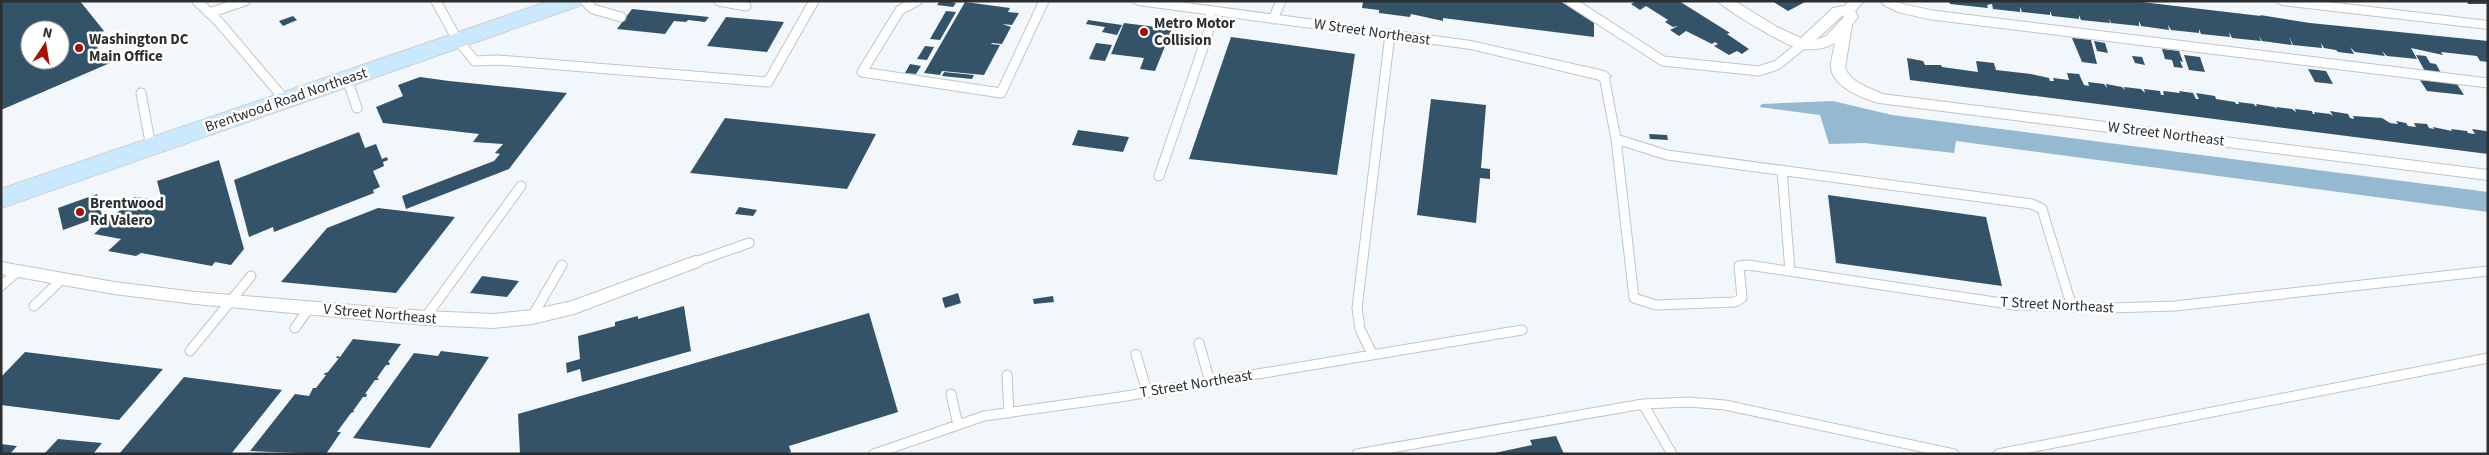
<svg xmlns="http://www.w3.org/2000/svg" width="2489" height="455" font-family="'Source Sans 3',sans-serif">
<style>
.forest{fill:#96b9d2}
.building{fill:#345369;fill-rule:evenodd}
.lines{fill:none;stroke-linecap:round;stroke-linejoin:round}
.service-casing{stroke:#c0c5c9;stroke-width:11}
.minor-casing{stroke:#c0c5c9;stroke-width:2}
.primary-casing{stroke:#d1d1d1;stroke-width:2}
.service{stroke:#fff;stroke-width:9}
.minor{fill:#fff;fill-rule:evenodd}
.primary{fill:#cae8fe;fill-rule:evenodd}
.poi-dot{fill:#a51005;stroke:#fff;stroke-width:2}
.labels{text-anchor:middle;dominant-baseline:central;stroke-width:5;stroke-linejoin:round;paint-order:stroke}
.poi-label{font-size:15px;font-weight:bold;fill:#2c2e2f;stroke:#fff;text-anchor:start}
.street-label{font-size:15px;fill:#2c2e2f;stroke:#fff}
</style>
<rect width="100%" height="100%" fill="#f2f7fb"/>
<path class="forest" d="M1833 101 1892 115 2488 192V212L1956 141 1954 153 1864 143 1829 144 1820 115 1759 107 1762 104Z"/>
<path class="building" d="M1 1H80L104 31 89 37 110 63 1 110ZM30 30H60V60H30Z
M940 1H946L956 3 953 7 937 5Z
M1363 1H1560L1594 23V37L1443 18V21L1411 14 1410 17 1379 13V10L1362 8Z
M1636 1H1679L1730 33 1727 34 1749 49 1742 54 1737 51 1729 55 1714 46 1718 44 1715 42 1712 44 1686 31 1679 36 1670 30 1678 26 1673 27 1665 22 1668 20 1646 6 1640 10 1631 4Z
M1772 1H1807L1788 11Z
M1949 1H2133L2261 16 2260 15 2310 23 2488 41V62L2480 61 2477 56 2441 52 2443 55 2411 48 2417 59 2387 56 2382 51 2385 56 2355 52 2350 47 2354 54 2338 52 2336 50 2324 48 2321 43 2322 48 2293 45 2289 36 2292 45 2262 41 2259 36 2261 41 2232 38 2229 32 2230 37 2201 34 2199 29V33L2171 30 2168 25 2169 30 2141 26 2139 21V26L2111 23 2109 18 2110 23 2081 20 2079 15V19L2052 16 2050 11V15L2022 12 2020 7V12L1993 9 1992 4 1987 5 1988 8 1950 4Z
M2467 1H2488V4H2468Z
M965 2 1010 8 1008 12 1019 13 1012 25 1002 24 1011 27 1002 44 992 43 991 44 1000 45 984 75 942 71 940 75 924 73Z
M632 9 709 17 705 22 688 20 686 22 674 21 665 34 617 29Z
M946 11 956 12 940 40 930 39Z
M293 16 297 20 283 26 279 21Z
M726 17 784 22 767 52 707 46Z
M1088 20 1122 25 1117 35 1102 32 1105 27 1086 24Z
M1124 23 1172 29 1155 71 1140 69 1144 58 1111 54Z
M1231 37 1355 54 1337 175 1189 159Z
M2072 38 2091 40 2097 64 2082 62Z
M2094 41 2105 43 2108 53 2097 51Z
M1096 43 1112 45 1105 61 1089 59Z
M925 46 934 47 927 60 917 59Z
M2162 49 2179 51 2183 62 2180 61 2183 68 2174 67 2172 60 2165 59Z
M2184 55 2200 57 2205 72 2189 70Z
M2416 55 2426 56 2430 63 2436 64 2442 75 2426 73Z
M2132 56 2142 57 2145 65 2135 63Z
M1907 58 1923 61 1925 65H1941L1942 67 1978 72 1976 61 1994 63 1996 70 2031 74 2049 78 2050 81H2054L2053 78 2069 80 2067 73 2079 74 2084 85 2089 86 2088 82 2104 84 2107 88 2106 84 2122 87 2125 90 2124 87 2141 89 2145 93 2144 89 2160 91 2161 95H2164L2163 91 2180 93 2179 91 2193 93 2196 99H2199L2196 93 2215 96 2216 99 2235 102 2236 104H2239L2238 102 2254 104 2255 106H2257L2256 104 2274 107 2277 109 2276 107 2292 109 2296 112 2295 109 2312 111 2313 114H2315L2314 112 2330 114 2333 116 2330 111 2348 114 2350 118 2354 119 2353 116 2382 118 2390 123 2398 124 2396 121 2406 123 2408 126 2416 127 2414 123 2427 124 2429 128 2434 129 2433 127 2452 131 2451 129 2467 131 2468 133 2475 134 2472 129 2486 131 2488 134V154L1910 80Z
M910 64 921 66 916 74 905 73Z
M2308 69 2326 71 2333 84 2315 82Z
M944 72 974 75 972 79 942 76Z
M420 77 449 81 567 93 509 169 406 209 402 196 494 161 500 154 495 153 503 144 473 142 479 134 383 123 376 107 403 96 398 85Z
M2420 80 2457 84 2464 95 2427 91Z
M1431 99 1486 105 1481 168 1490 169V179L1480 178 1476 223 1417 215Z
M725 118 876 134 847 189 690 173Z
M1078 130 1129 137 1123 152 1072 145Z
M359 132 365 148 376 144 382 159 387 157 388 160 383 162 384 166 373 171 380 187 373 190 374 193 274 232 273 227 249 237 234 180Z
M1649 134 1667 135 1668 140 1650 139Z
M219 160 244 249 231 265 215 262 212 266 141 253 136 256 108 251 121 239 94 234 134 197 162 200 157 181Z
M97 194 102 216 63 230 58 208Z
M1828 195 1986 217 2002 286 1836 263Z
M739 207 757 210 753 216 735 214Z
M378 208 455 217 396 293 281 282 327 228Z
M482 276 519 281 507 297 470 293Z
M958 293 961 303 945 308 942 298Z
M1053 296 1054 302 1034 304 1033 299Z
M684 306 691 351 582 382 580 369 567 373 566 363 580 359 578 336 615 326V322L638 316V319Z
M869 313 898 412 789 446 791 452 785 454H520L518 414Z
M353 339 401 344 388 362 390 363 389 365H386L377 378 379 379 378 380H375L365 394H367L366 397H363L353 411H355L351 413 337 432H341L326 454 250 451 295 394 309 396 313 388H316L326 375 323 374 328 372 339 358H336L337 356 340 357Z
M441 351 489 357 430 448 353 438 414 353 438 356Z
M25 352 163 369 119 420 1 405V377Z
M184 377 282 390 231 454H119Z
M1556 436 1564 454H1490L1532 445 1530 440Z
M58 439 102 443 93 454H44Z
M1 444 17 446 10 454H1Z"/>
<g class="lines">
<g class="service-casing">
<path id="service" d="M197 1 219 22 285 100
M436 1 458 41 475 61 498 60 768 82 814 1
M585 1 593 9 621 17
M719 1 746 6
M917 1 900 10 862 72 1001 93 1044 1
M1570 1 1663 61 1759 71 1777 65 1802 45
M1886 1 1900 8 1932 15 2488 83
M209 13 245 1
M1273 19 1281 1
M1604 76 1616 139 1634 298 1656 305 1735 302 1742 298 1739 266 1748 265 2015 305 2110 308 2175 306 2488 271
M347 79 357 108
M141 93 151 147
M1616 139 1667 155 2032 204 2042 209 2072 307
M1782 170 1790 271
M1159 176 1208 33 1211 11
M695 262 749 243
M1 286 18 271
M34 306 62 279
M532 317 562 265
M425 318 521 186
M295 328 309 308
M1199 343 1210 382
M190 351 251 276
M1136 354 1147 392
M1372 354 1360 329 1357 308 1390 34
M1007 375 1009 413
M951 394 958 425
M1643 404 1672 454
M874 454 984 416 1120 397 1522 330
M1357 454 1643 404 1689 402 1725 405 1954 454
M1998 454 2488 358"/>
</g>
<g class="minor-casing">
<path id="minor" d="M1131 1H1172L1471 41 1604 71 1611 76 1604 81 1471 49 1138 5Z
M1718 1H1735L1777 27 1801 38 1833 8 1844 6 1849 1H1864L1855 11 1858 17 1852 25 1845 68C1851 83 1869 87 1882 94L2488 170V180L1879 103C1863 99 1831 86 1831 66 1831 59 1834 50 1835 43 1825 49 1813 50 1802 49 1791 49 1725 10 1718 1ZM1843 15 1844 17 1826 36 1816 40Z
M2275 1H2320L2488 21V29L2282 5Z
M695 256 701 258 703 262 701 266 574 314 532 324 493 328 425 325 195 304 114 294 1 274V262L114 282 195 292 425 311 493 314 532 310 572 301Z"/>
</g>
<g class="primary-casing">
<path id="primary" d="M549 1H582L579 6 1 208V189Z"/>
</g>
<use href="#service" class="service"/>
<use href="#minor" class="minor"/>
<use href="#primary" class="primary"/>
</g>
<g class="poi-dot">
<circle cx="1144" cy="32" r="5"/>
<circle cx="79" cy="48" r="5"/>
<circle cx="80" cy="212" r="5"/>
</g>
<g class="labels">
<g class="poi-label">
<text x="1154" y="23">Metro Motor<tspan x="1154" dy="17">Collision</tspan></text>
<text x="89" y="39">Washington DC<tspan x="89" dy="17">Main Office</tspan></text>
<text x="90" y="203">Brentwood<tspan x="90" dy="17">Rd Valero</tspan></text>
</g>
<g class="street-label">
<text transform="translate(1372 32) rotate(8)">W Street Northeast</text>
<text transform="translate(286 100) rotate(-19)">Brentwood Road Northeast</text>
<text transform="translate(2166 134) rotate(7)">W Street Northeast</text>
<text transform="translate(2057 305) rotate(3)">T Street Northeast</text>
<text transform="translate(380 314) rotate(5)">V Street Northeast</text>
<text transform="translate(1196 384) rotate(-9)">T Street Northeast</text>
</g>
</g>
<rect width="2489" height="455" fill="none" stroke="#2c2e2f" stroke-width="5"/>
<g transform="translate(45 45) rotate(12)"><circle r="24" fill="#ffffff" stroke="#ababac"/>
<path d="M0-4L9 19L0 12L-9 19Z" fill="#a51005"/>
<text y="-8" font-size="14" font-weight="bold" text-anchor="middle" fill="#2c2e2f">N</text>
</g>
</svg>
